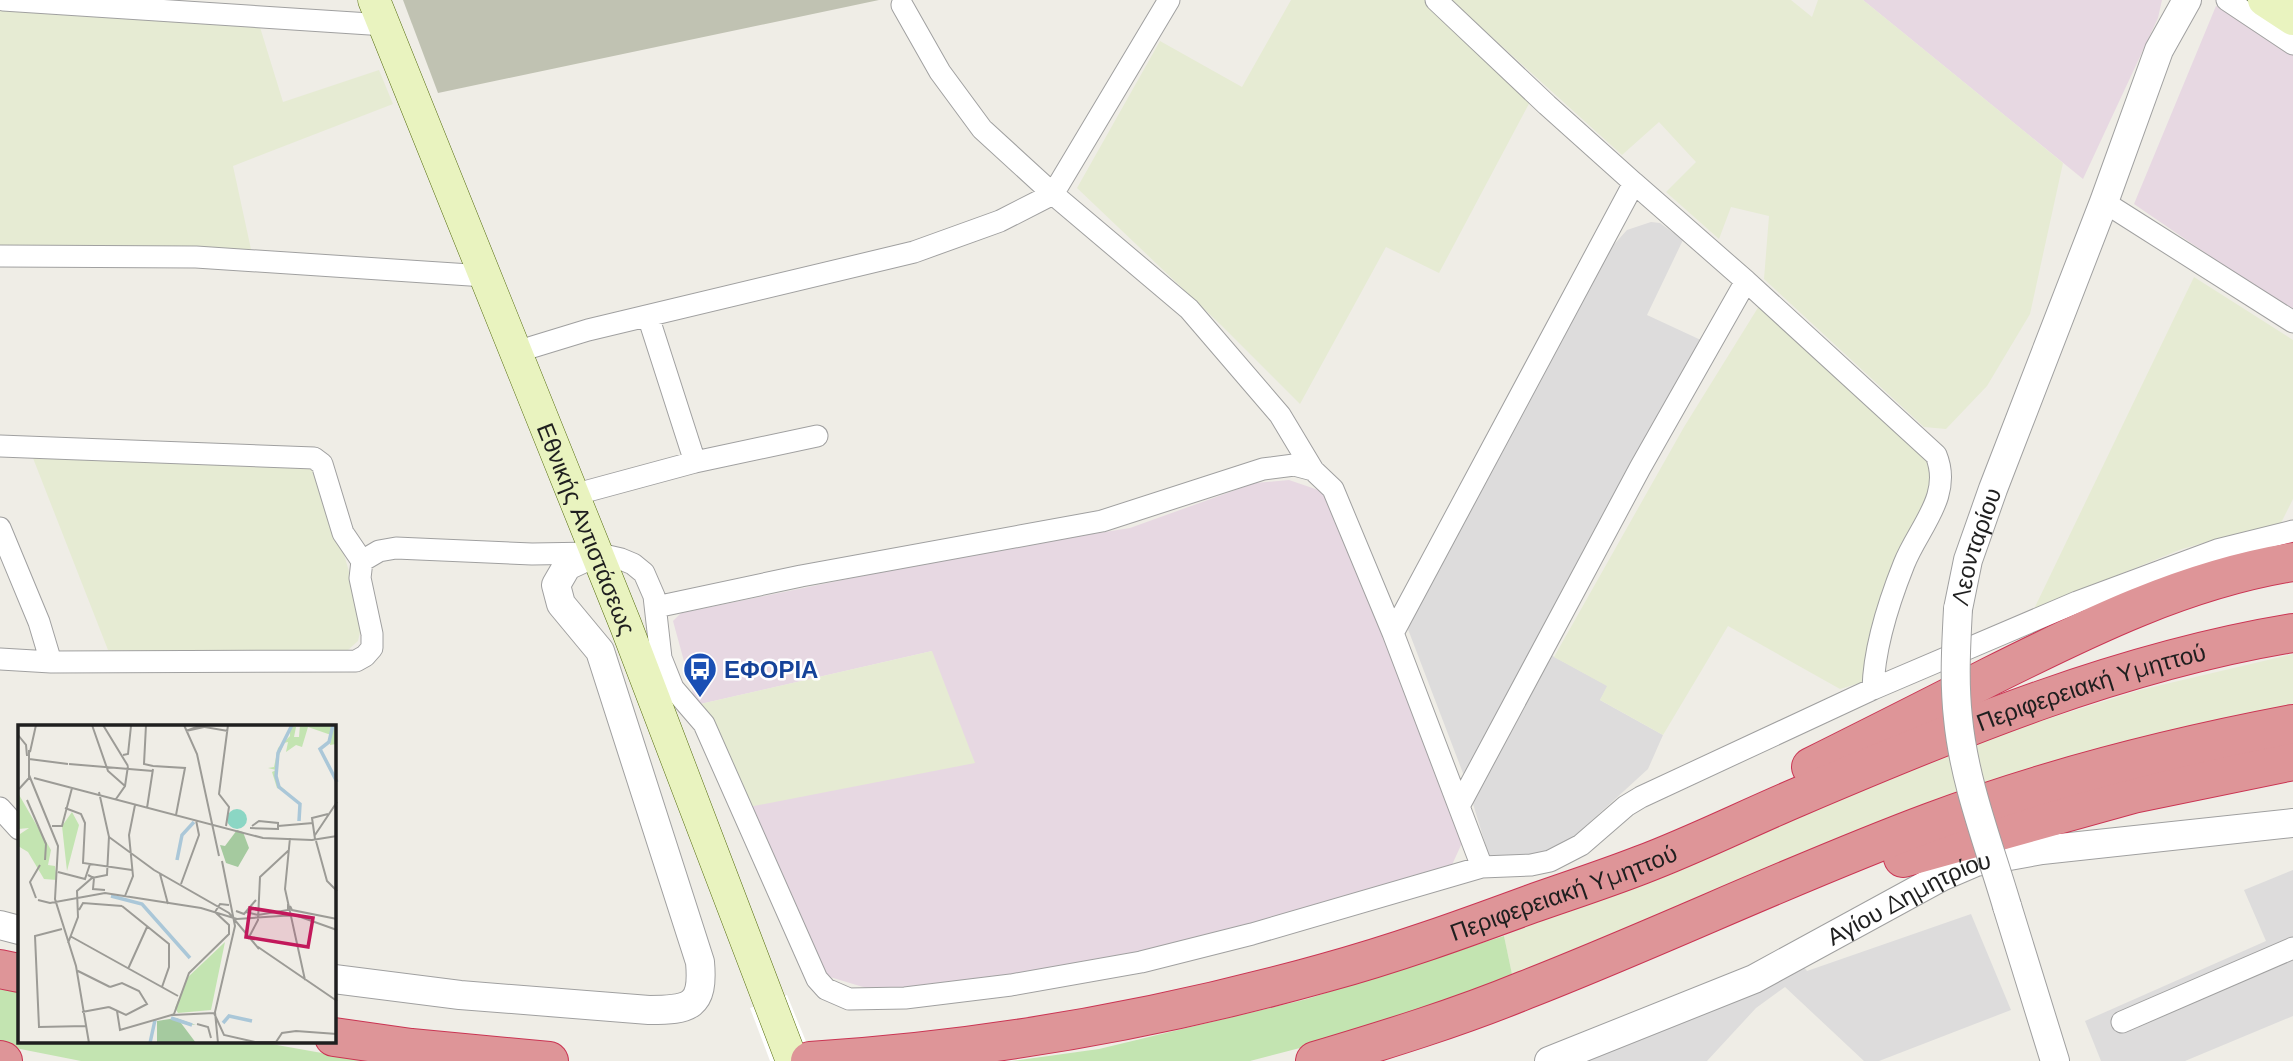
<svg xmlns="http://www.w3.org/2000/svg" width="2293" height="1061" font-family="Montserrat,sans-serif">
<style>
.residential{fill:#dddcdc}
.industrial{fill:#e7d8e2}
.construction{fill:#c0c2b2}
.farmland{fill:#e6ebd3}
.grass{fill:#c3e4b1}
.pier{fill:#fff}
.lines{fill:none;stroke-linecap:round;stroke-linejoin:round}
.minor-casing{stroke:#a0a0a0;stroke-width:23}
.tertiary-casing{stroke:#a0a0a0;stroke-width:30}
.secondary-casing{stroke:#556c0f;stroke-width:33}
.motorway-casing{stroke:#ca3553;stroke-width:40}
.minor{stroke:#fff;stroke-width:21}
.tertiary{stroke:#fff;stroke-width:28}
.secondary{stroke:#e9f3bf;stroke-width:32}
.motorway{stroke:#de9598;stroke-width:38}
.tertiary-bridge-casing{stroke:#a0a0a0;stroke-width:30;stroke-linecap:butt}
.tertiary-bridge{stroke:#fff;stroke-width:28}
.labels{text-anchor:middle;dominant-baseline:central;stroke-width:5;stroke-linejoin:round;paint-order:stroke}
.street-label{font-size:24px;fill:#1f1f1f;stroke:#fff}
.transit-label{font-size:24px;font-weight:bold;fill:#164399;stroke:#fff;text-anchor:start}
.inset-river{fill:none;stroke:#aac7d8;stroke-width:3.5}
.inset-road{fill:none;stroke:#9c9b96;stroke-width:2}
.view{fill:#c2185b;fill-opacity:0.15;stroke:#c2185b;stroke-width:3.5}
.inset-edge{fill:none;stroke:#1f1f1f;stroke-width:3.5}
</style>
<rect width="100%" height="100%" fill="#efede6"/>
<path class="residential" d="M1651 222 1660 223 1683 240 1647 315 1703 341 1536 647 1608 686 1600 700 1663 735 1648 769 1556 853 1489 856 1466 781 1406 624 1600 260 1627 230Z
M2293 870V1016L2185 1061H2101L2085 1021 2266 941 2244 890Z
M1971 914 2011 1010 1879 1061H1864L1785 987 1756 1008 1707 1061H1583L1800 962 1807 971Z"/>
<path class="industrial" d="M1863 0H2162L2158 18 2083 179Z
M2216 6 2293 55V313L2134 204Z
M1289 480 1327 493 1455 812 1462 843 1451 867 1245 930 1068 969 883 993 820 974 749 807 932 651 696 705 673 621 681 613 974 553 1130 528 1255 483Z"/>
<path class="construction" d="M403 0H879L438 93Z"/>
<path class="farmland" d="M1291 0H1426L1532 98 1439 273 1386 247 1300 404 1221 325 1077 188 1160 41 1242 87Z
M1451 0H1791L1812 17 1818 0H1863L2063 163 2030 314 1987 386 1946 429 1924 427 1764 279 1769 216 1731 207 1719 239 1666 192 1696 162 1659 122 1622 155Z
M0 3 259 24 283 102 379 70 393 104 233 166 252 254 0 250Z
M2194 277 2293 340V499L2280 525 2232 535 2182 549 2034 609Z
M1759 306 1933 461 1936 476 1863 682 1840 689 1728 626 1663 735 1600 700 1607 686 1554 657 1684 427Z
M31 453 310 466 325 488 360 610 362 624 358 641 348 650 313 654 108 650Z
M932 651 975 763 749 807 696 705Z
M2293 654V708L1513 979 1504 936 1905 768 1977 741 2140 690Z"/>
<path class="grass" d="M1504 936 1513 979 1323 1042 1250 1061H1012L1099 1049 1307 999Z
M0 989 19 992V1042H260L367 1061H81L0 1045Z"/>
<path class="pier" d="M787 995 814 1061H770L750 1008Z"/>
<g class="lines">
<g class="minor-casing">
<path id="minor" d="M3 0 385 25
M1436 0 1547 105 1634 183
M2227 0 2293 44
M902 5 940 72 982 129 1053 194 1169 0
M2104 202 2293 322
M0 256 196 257 485 276
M648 316 695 462
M516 352 588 330 914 252 1000 221 1053 194 1189 309 1280 415 1313 470
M0 446 314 458 322 464 343 533 362 561
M573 495 695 462 817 436
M0 528 39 622 51 662
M656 607 801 576 1102 521 1263 469 1294 465 1313 470 1333 489 1393 633 1482 867
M1393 633 1634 183 1746 281 1936 455C1953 496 1918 528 1904 564 1888 604 1874 647 1873 689
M0 659 51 662 356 661 365 656 372 648V634L360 578 362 561 379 551 396 548 532 554 595 553 621 559 633 564 644 573 654 596 661 658 673 688 704 724 817 979 826 989 849 999 905 998 1011 985 1141 962 1252 934 1482 867 1531 865 1550 861 1581 845 1626 806 1641 797 1873 689 2077 602 2217 550 2293 531
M1459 806 1640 468 1746 281
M0 808 19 829
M2122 1022 2293 948"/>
</g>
<g class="tertiary-casing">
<g id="tertiary">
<path id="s1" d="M1958 609 1968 560 1993 489 2104 202 2159 50 2187 0"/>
<path d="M2007 906 2055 1061"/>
<path d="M0 925 19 930"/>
<path d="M334 979 460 995 649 1010C690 1010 704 1007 700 962L600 651 561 604 556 585 567 566 595 553"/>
<path id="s2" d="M1549 1061 1754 979 1941 877 1976 862 2042 850 2293 823"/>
</g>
</g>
<g class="secondary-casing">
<g id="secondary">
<path id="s3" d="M374 0 626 626 792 1061"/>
<path d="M2264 0 2293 19"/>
</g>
</g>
<g class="motorway-casing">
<g id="motorway">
<path d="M1811 767C1871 737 1931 707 1991 676 2087 628 2186 579 2293 562"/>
<path d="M1903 858 2133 794 2293 761"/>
<path d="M0 969 19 973"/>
<path d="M334 1037 411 1048 549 1061"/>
<path d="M0 1060 3 1061"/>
<path id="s4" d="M810 1061C984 1050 1156 1020 1324 973 1394 954 1463 929 1531 904 1568 891 1605 879 1641 865 1694 845 1746 819 1798 797 1957 729 2122 661 2293 633"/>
<path d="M1315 1061C1385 1040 1457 1018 1525 990 1661 937 1794 873 1931 822 2046 779 2172 747 2293 724"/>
</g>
</g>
<use href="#minor" class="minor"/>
<use href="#tertiary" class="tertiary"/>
<use href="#secondary" class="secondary"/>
<use href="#motorway" class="motorway"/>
<g class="tertiary-bridge-casing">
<path id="tertiary-bridge" d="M1958 609C1956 646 1954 682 1958 718 1964 782 1989 845 2007 906"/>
</g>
<use href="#tertiary-bridge" class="tertiary-bridge"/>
</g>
<defs>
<g id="bus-pin" transform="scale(1.75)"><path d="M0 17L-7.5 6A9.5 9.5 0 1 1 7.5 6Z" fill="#1a4fb4" stroke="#fff"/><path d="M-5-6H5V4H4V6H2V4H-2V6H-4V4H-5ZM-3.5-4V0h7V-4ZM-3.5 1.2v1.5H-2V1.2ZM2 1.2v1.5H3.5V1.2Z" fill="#fff"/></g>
</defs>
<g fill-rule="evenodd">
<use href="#bus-pin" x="700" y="669"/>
</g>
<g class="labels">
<g class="street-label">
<text stroke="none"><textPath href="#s3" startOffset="570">Εθνικής Αντιστάσεως</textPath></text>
<text stroke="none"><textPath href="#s1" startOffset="65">Λεονταρίου</textPath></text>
<text stroke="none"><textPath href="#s4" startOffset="1342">Περιφερειακή Υμηττού</textPath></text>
<text stroke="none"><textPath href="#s4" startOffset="775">Περιφερειακή Υμηττού</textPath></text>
<text stroke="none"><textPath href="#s2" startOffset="396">Αγίου Δημητρίου</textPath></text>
</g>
<g class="transit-label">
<text x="724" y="669">ΕΦΟΡΙΑ</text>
</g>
</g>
<g transform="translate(18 725)">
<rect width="318" height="318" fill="#efede6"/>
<path d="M272 0 278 2 276 12H281L282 0H318V19L312 20 313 10 290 2 284 22 278 20 268 27 270 17 266 18 258 38 260 59 268 66 259 63 254 47 258 45 250 43 256 42 260 23 272 11ZM0 68 33 125 30 140 37 141 39 155 26 154 10 127 0 121 2 109 11 103 0 104ZM54 87 61 100 49 146 44 101ZM207 217 193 285 160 288 157 283 169 253Z" fill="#c3e4b1"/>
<path d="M219 105 225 107 231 123 220 142 208 138 202 120 207 121ZM158 293 178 300 163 298 178 318H139V296Z" fill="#a5ca9f"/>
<path d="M209 94a10 10 0 1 1 20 0a10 10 0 1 1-20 0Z" fill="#8bd6c4"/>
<path class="inset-river" d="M274 0 260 28 258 51 261 62 282 79 281 96M315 0 311 17 302 24 319 57M159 135 164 110 176 97M93 171 124 179 172 233M153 293 174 300M205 298 211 291 234 296M132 318 137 295"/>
<path class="inset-road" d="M74 0 90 46 107 61M85 0 110 41M128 0 126 39 135 41M166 0 179 29 201 131M186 2 168 6 181 1 210 6M0 10 8 20 9 31M12 27 18 0M105 30 110 29 113 1M11 34 50 39M51 39 135 46M135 41 167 43 158 90M11 50 40 121 37 174 58 241 71 318M16 53 245 113 294 115 319 111M1 64 11 53V25M81 67 91 112 136 145 211 188 241 224M98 74 107 61 110 41M9 75 28 119 27 135M47 83 63 89 67 98 65 138 114 145M129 83 135 44M34 101H44L54 63M208 101 211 82 201 69 210 0M260 101 295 98M232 103 260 104V98L241 96 234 101M297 110 319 77M272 113 267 164 287 255M297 114 294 93 310 89M298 116 309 156 319 166M40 147 67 154 72 139M142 149 150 179M70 150 76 153 75 164 87 165M163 159 181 110 178 95M107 171 115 151 111 110 117 80M18 173 12 157 22 140M20 175 32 178 87 168 183 183 219 194 277 190 319 205M104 181 151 219V242L144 262M272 181 274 185 319 194M61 185 65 178 104 181M218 186 226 189 238 175M228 187 240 190 270 185V179M44 204 17 211 21 302 68 301M52 211 160 271M230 214 240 195 242 152 271 125M50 218 60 192 59 166 74 153 89 150 91 111M240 222 319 276M110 244 129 202M58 245 92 262M91 282 108 290 129 279 121 266 104 258 92 262M99 286 102 305 157 289M64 287 91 282M156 289 171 248 211 209V200L197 187 202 179 211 180M155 290 196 288 206 310 237 317H258L264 308 278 306 319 309M179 299 190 302 193 313M200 318 197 287 217 201 204 136"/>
<path class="view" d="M232 183 295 193 290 222 228 212Z"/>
<rect width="318" height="318" class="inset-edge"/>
</g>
</svg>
